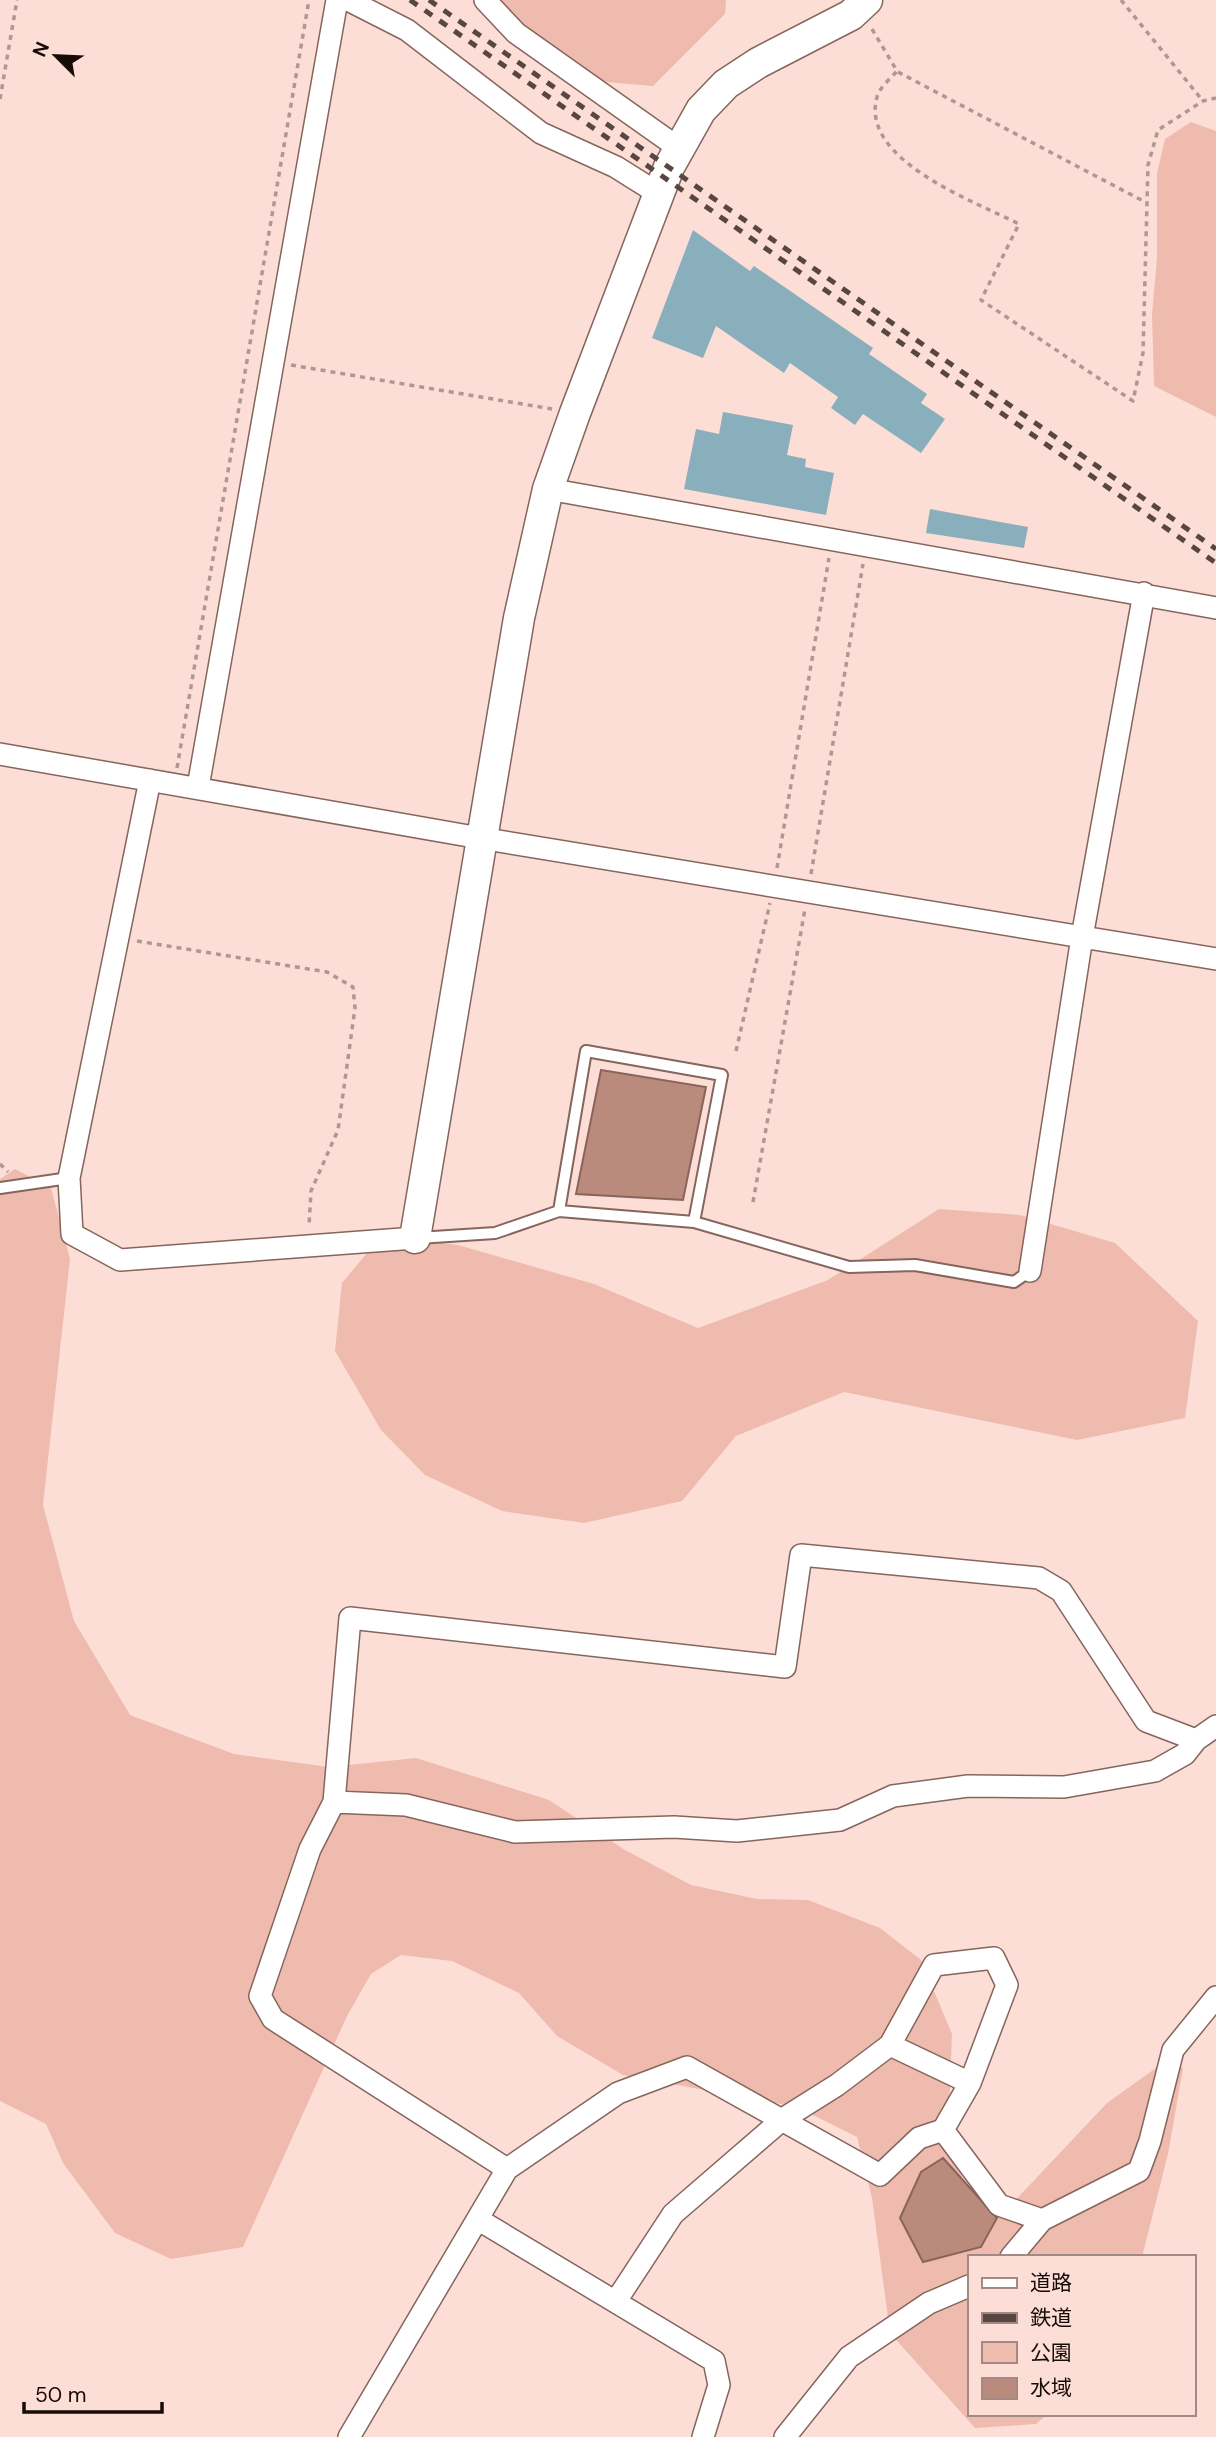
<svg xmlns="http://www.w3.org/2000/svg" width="1216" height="2437" font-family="'DM Sans','Noto Sans JP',sans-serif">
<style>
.green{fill:#eebbae}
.water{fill:#ba8a7d;stroke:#89645a;stroke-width:2}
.building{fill:#8aafbc}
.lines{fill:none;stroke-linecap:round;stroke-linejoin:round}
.lane-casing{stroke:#85655c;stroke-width:14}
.street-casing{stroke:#85655c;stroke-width:24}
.secondary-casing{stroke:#85655c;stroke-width:33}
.path{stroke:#b09792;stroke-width:3.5;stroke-dasharray:5 5;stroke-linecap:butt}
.lane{stroke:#fff;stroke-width:10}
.street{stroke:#fff;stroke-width:21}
.secondary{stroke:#fff;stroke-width:30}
.rail{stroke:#584642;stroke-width:5;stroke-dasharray:9 9;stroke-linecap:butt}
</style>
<rect width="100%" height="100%" fill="#fdded7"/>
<path class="green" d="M483 0H726L725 14 653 86 571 79Z
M1191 122 1216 131V417L1154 386 1152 315 1157 258V173L1165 139Z
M15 1169 51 1188 70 1259 43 1505 74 1621 130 1715 234 1754 329 1767 416 1758 549 1800 625 1850 691 1885 757 1899 808 1900 880 1928 921 1960 952 2034 948 2140 977 2217 1008 2208 1107 2103 1163 2063 1183 2068 1168 2154 1142 2257H969V2414H1047L1036 2424 975 2428 890 2333 872 2198 857 2137 797 2107 623 2075 557 2036 519 1993 452 1961 401 1955 371 1974 347 2016 243 2247 171 2259 115 2233 63 2163 46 2124 0 2101V1179Z
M939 1209 1020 1215 1115 1243 1198 1321 1185 1418 1077 1440 844 1392 736 1436 682 1501 584 1523 502 1511 425 1475 381 1430 335 1351 342 1283 382 1235 458 1245 594 1284 698 1328 828 1280Z"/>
<path class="water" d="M601 1070 706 1087 683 1200 576 1194Z
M943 2158 997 2218 981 2247 923 2262 900 2218 921 2172Z"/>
<path class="building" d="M693 230 750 271 754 266 873 348 869 354 927 394 921 403 945 419 921 453 863 414 855 425 831 408 838 397 790 363 784 373 716 326 703 358 652 338Z
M723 412 793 425 787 455 806 459 805 467 834 473 826 515 684 489 696 429 719 434Z
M930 509 1028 527 1024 548 926 533Z"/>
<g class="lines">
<g class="lane-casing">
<path id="lane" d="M0 1188 69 1178
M559 1211 586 1051 722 1075 694 1222
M418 1238 495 1233 559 1211 694 1222 849 1267 915 1265 1014 1282 1030 1271"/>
</g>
<g class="street-casing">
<path id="street" d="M348 0 407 30 541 133 616 167 659 194
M485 0 516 33 680 149
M548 489 1216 608
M0 754 480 838 1216 959
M150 780 69 1178 72 1234 120 1260 415 1238
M198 787 337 0
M1030 1271 1082 937 1144 593
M334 1802 406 1805 515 1832 674 1827 737 1831 840 1820 893 1796 968 1786 1064 1787 1155 1771 1185 1754 1196 1740 1216 1726
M890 2045 970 2083
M943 2130 999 2205 1042 2220
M507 2169 273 2019 260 1996 310 1849 334 1802 350 1618 785 1667 801 1555 1039 1578 1061 1591 1146 1721 1196 1740
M479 2220 714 2361 719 2385 703 2437
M1011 2257 1042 2220 1139 2171 1150 2141 1173 2050 1216 1997
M349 2437 507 2169 618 2093 687 2067 880 2175 919 2138 943 2130 970 2083 1007 1985 994 1958 934 1965 890 2045 837 2085 783 2119 673 2214 616 2301
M785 2437 849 2357 929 2303 969 2286"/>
</g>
<g class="secondary-casing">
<path id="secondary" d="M415 1238 519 618 548 489 575 413 669 167 701 110 726 84 758 63 851 15 867 0"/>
</g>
<path class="path" d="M1121 0 1203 101
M872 29 897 71C891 78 879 88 877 97 859 160 976 202 1019 224L981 300 1133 401 1143 353 1148 165 1158 130 1203 101 1216 98
M898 72 1147 203
M0 99 17 0
M291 365 552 409
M177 768 309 0
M777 868 829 558
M811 874 863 564
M137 941 327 972 353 987 355 1008 338 1130 311 1191 309 1226
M736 1051 770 903
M0 1164 8 1172
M753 1202 805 909"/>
<use href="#lane" class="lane"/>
<use href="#street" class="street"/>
<use href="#secondary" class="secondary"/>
<path class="rail" d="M410 0 1216 563
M429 0 1216 549"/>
</g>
<rect x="968" y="2255" width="228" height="161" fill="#fdded7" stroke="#a18a84" stroke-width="2"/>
<rect x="982" y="2278" width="35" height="10" fill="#ffffff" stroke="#a18a84" stroke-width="2"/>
<text x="1030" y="2290" font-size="21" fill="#170b08">道路</text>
<rect x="982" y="2313" width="35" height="10" fill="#584642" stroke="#a18a84" stroke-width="2"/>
<text x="1030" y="2325" font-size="21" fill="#170b08">鉄道</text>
<rect x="982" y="2342" width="35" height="21" fill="#eebbae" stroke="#a18a84" stroke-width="2"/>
<text x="1030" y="2360" font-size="21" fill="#170b08">公園</text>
<rect x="982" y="2378" width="35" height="21" fill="#ba8a7d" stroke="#a18a84" stroke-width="2"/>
<text x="1030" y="2395" font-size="21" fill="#170b08">水域</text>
<g transform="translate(56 56) rotate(294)" stroke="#fdded7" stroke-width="5" paint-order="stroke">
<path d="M0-5L12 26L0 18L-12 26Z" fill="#170b08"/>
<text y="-10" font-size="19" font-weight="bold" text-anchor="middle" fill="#170b08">N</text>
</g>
<path d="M24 2402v10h138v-10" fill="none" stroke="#170b08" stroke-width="3.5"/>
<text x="35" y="2402" font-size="21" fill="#170b08" stroke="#fdded7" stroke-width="5" paint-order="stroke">50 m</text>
</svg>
